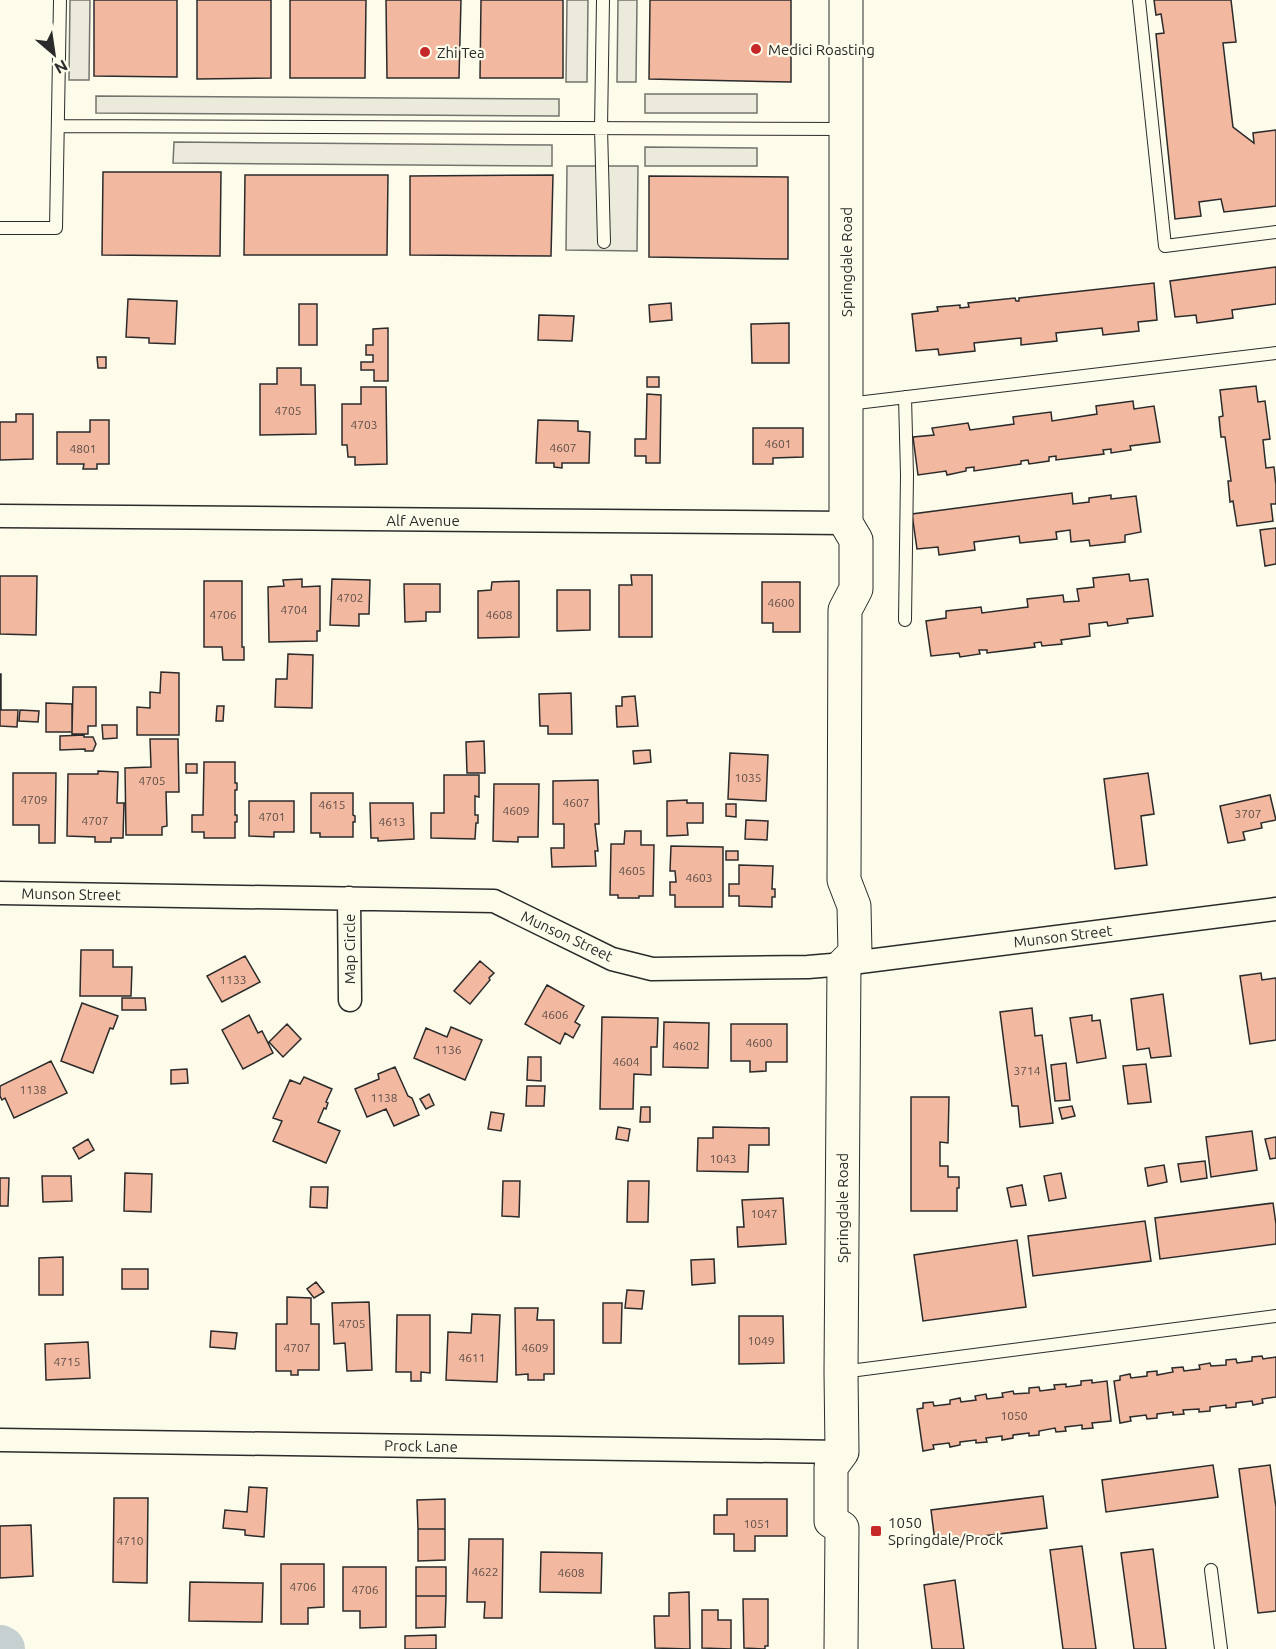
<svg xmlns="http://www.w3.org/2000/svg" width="1276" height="1649" font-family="Ubuntu,sans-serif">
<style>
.parking{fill:#eceadb;stroke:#74746e;stroke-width:1.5}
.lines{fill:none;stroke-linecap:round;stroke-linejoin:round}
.river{stroke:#c7d0d0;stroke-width:46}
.building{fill:#f2b8a0;stroke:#2b2b2b;stroke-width:1.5}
.service-casing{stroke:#2b2b2b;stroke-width:14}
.minor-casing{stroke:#2b2b2b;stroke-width:25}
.secondary-casing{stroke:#2b2b2b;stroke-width:35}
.service{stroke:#fdfbea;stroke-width:12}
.minor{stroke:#fdfbea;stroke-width:22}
.secondary{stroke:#fdfbea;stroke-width:33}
.poi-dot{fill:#c62828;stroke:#fdfbea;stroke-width:2}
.labels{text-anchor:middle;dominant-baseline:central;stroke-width:4.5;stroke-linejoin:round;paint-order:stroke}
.number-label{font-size:12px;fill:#5d4e48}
.poi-label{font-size:15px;fill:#2b2b2b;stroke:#fdfbea;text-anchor:start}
.street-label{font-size:15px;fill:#2b2b2b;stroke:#fdfbea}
</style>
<rect width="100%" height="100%" fill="#fdfbea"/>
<path class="parking" d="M70 0H90L89 80H69Z
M567 0H588L587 82H566Z
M618 0H637L636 82H617Z
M645 94H757V113H645Z
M96 96 559 99V116L96 113Z
M174 142 552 145V166L173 163Z
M645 147 757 148V166H645Z
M567 166H638L637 251 566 250Z"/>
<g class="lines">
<path class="river" d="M0 1648 2 1649"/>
</g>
<path class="building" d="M94 0H177V77L94 76Z
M197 0H271V78L197 79Z
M290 0H366L365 78H290Z
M386 0H461L459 78H387Z
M481 0H563V78H480Z
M650 0H791V82L649 79Z
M1154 0H1231L1236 42 1223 43 1233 127 1254 143 1253 133 1276 130V206L1224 212 1221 199 1199 202 1201 216 1175 219 1156 34 1164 33 1161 14 1156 15Z
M103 172H221L220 256 102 255Z
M245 175H388L387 255H244Z
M553 175 551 256 410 255V176Z
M649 176 788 177V259L649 257Z
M1276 267V304L1232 310 1233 318 1197 323 1196 315 1175 317 1170 281Z
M1154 283 1157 320 1138 322 1139 331 1103 335 1102 328 1056 333 1057 341 1021 345V338L974 343 975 351 939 355 938 349 916 351 912 314 938 311 937 307 960 305V308L969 307 968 303 1015 298 1016 301H1019V298Z
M128 299 177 301 175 344 149 343V338L126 337Z
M671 303 672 320 650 322 649 305Z
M299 304H317V345H299Z
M539 315 574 316 572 341 538 340Z
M789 323V363H752L751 324Z
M388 328V381H374V370H361V362H373V355H366V345H373V329Z
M97 357H106V368H98Z
M277 368H301V385H315L316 434 260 435V384H277Z
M647 377H659V387H647Z
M1256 386 1258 402 1265 401 1270 439 1263 440 1266 468 1274 467 1276 485V504H1271L1273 521 1237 526 1233 501 1230 502 1228 481H1231L1225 437H1221L1219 417 1223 416 1220 390Z
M361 387H386L387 464 355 465V457H348L347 445H342V404H361Z
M647 394 661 395 660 463H646V456H635V439H646Z
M1133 401 1134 409 1154 406 1160 442 1130 446 1131 450 1111 453V449L1103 450 1104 454 1056 460V456L1049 457V461L1029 464 1028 460 1021 461V464L974 471V467L966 468V471L947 475 946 471 918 475 913 437 934 435 932 428 968 423 970 430 1014 424 1013 417 1051 412 1052 421 1097 414 1096 406Z
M16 414H33V459L0 460V422H16Z
M90 420H109V464H97V469H83L84 464H57V432H90Z
M538 420 578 421V431L590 432 589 463H562V468L554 467V463H536Z
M753 428H803V457L773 458V464H753Z
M1072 493 1073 504 1089 502V498L1111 495V499L1136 496 1141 532 1125 535V542L1090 546 1089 540 1071 542 1070 530 1056 532 1057 539 1020 543 1019 536 974 542 975 550 939 555 938 547 917 549 912 514Z
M1276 528V564L1265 566 1260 530Z
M1129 574 1130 581 1148 579 1153 616 1127 619 1128 623 1108 626 1107 622 1089 624 1090 636 1061 640 1062 644 1042 646 1041 642 1034 643 1035 647 987 653V650H979L980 654 960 657 959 653 931 656 926 621 946 618V611L981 607 982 613 1028 607 1027 599 1063 595 1064 602 1079 601 1077 589 1094 587 1093 578Z
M631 575H652V637H619V585H632Z
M0 576H37L36 635 0 634Z
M302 579V587L320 586V631H317V641L269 642 268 587 284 586 283 580Z
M332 579 370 580 369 614H359V626L330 625Z
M204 581H242V647H244V660H223L222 647H204Z
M519 581V637L478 638V591L491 590 492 582Z
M762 582H800V632H773V623H762Z
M404 584H440V612H426V621L405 622Z
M557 590H590V630L557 631Z
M288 654 313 655 312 708 275 707 276 679H287Z
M161 672 179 673V735H137V707L150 708V692L160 693Z
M0 674H1V710H18L17 727 0 726Z
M73 687H96V726H88V734H72Z
M571 693 572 734H548V726H540L539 694Z
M635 696 638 726 617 727 616 706H622V697Z
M46 703 72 704V732H46Z
M217 706H224L223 721H216Z
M20 710 39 711 38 722 19 721Z
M102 725H117V738L103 739Z
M84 735V737H93L96 744 93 751H85V749L60 750V736Z
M150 739H178L179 792H166L167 826 162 827V835H126L125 768 151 767Z
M484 741 485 773H467L466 742Z
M650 750 651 762 634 764 633 751Z
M730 753 768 755 766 801 728 799Z
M204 762H235V783H237V790H235V815H237V822H235V838H204V832H192V815H203Z
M186 764H197V773H186Z
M98 771 118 772 117 803H124L123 838H111V842H95V837L67 836 68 774H98Z
M13 773H56L55 843H39V825H13Z
M1148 773 1154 814 1141 816 1147 865 1115 869 1104 779Z
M444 775H479V797L475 796V815H478V823H476L475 839 431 838V813H444Z
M598 780 599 824H595L598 851H595L596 866 552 867 551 848H564V824H553V781Z
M494 784H539L538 837H518V842L493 841Z
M311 793H353V815L355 816V822H353V837H320V833H311Z
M1270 795 1276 820 1261 823 1262 828 1243 832 1245 840 1228 843 1220 806Z
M687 800V803H703V823H687L688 835 667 836V801Z
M249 801H294V832H274V837L249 836Z
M370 803H413L414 839 378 841V838H371Z
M726 804H736V817L726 816Z
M746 820 768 821 767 840 745 839Z
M625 831H641V845H654L653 896H639V898H618V895H610L611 844H624Z
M671 846 723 847V907H675V895H670V882H676L675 871H670Z
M726 851H738V860H726Z
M739 865 773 866 772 889H775V897H772V907L739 906V896H729V884H739Z
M81 950H113V967H132L131 996H80Z
M245 956 260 982 222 1002 207 976Z
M480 961 494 973 489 978 490 980 470 1004 454 991Z
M1261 973 1262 980 1276 978V1040L1250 1044 1240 976Z
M547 985 584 1006 575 1022 580 1025 573 1038 565 1033 560 1044 525 1024Z
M1163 994 1171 1056 1151 1058 1149 1048 1137 1050 1131 999Z
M122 998H145L146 1010H122Z
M82 1003 118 1016 113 1029 110 1028 93 1073 61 1061Z
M1032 1008 1035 1036 1042 1035 1053 1123 1020 1127 1018 1106H1012L1000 1012Z
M249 1015 258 1033 262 1031 273 1053 243 1069 222 1030Z
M1092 1015V1021L1100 1020 1106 1058 1077 1063 1070 1018Z
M602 1017 658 1018 657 1047H651V1075L634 1074 633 1109H600Z
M664 1022 709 1023 708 1068 663 1067Z
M287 1024 301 1039 283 1057 269 1042Z
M731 1024H787V1062H766V1071L750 1072V1061H731Z
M451 1027 482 1040 465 1080 414 1058 426 1028 447 1037Z
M528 1057H541V1081L527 1080Z
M51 1061 67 1093 14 1118 5 1098 2 1100 0 1096V1086Z
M1066 1063 1070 1100 1055 1101 1051 1065Z
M1146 1064 1151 1102 1128 1104 1123 1066Z
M395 1067 408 1096 412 1098 419 1115 394 1126 386 1109 367 1117 355 1089 379 1079 378 1074Z
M187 1069 188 1083 171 1084V1070Z
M304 1077 332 1089 326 1102 328 1103 326 1109 324 1108 318 1122 340 1131 326 1163 273 1141 282 1121 273 1118 290 1080 300 1084Z
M527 1086H545L544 1106H526Z
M429 1094 434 1105 426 1109 420 1099Z
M911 1097H949L948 1143 940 1142V1166H948V1177H959V1188H957V1211H911Z
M1072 1106 1075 1116 1062 1119 1059 1108Z
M641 1107H650V1122H640Z
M491 1112 504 1114 501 1131 488 1129Z
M618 1127 630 1129 628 1141 616 1139Z
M713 1127 769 1128V1145H749L748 1172 697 1171 698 1138H713Z
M1252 1131 1257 1170 1211 1177 1206 1137Z
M1276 1137V1158L1270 1159 1265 1139Z
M88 1139 94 1150 79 1159 73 1148Z
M1205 1161 1207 1178 1181 1182 1178 1164Z
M1164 1165 1167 1182 1148 1186 1145 1168Z
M125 1173 152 1174 151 1212 124 1211Z
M1061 1173 1066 1198 1049 1201 1044 1176Z
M42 1176H71L72 1201 43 1202Z
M0 1178H9L8 1206H0Z
M503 1181H520L519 1217 502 1216Z
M628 1181H649L648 1222H627Z
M1022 1185 1026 1205 1011 1207 1007 1188Z
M311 1187H328L327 1208 310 1207Z
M783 1198 786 1244 738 1247 737 1227H744L742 1200Z
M1273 1203 1276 1224V1244L1160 1259 1155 1218Z
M1145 1221 1151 1261 1033 1276 1028 1236Z
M1017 1240 1026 1307 923 1321 914 1255Z
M63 1257V1295H39V1258Z
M714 1259 715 1283 692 1285 691 1260Z
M122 1269H148V1289H122Z
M316 1282 324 1292 314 1298 307 1289Z
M627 1290 644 1291 642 1309 625 1308Z
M287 1297 311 1298V1324H319V1370H298V1375H291V1371H276V1324H287Z
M369 1302 372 1370 347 1371 345 1343 334 1344 332 1303Z
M603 1303H622L621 1343H603Z
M515 1308H538L537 1320H554V1374H544V1380H528V1374L516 1375Z
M472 1314 500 1315 497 1382 446 1380 448 1332 471 1333Z
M397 1315H430V1373L421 1372V1381H411V1372H396Z
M739 1316H783L784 1363 739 1364Z
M211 1331 237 1333 235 1349 210 1347Z
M88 1342 90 1378 46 1380 45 1344Z
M1262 1356 1263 1359 1276 1357V1397L1262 1399 1263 1403 1253 1405 1252 1401 1236 1403V1407L1226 1408V1405L1210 1407V1411L1199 1412V1409L1183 1410 1184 1414 1173 1415V1412L1157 1414V1418L1147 1419 1146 1415 1130 1417 1131 1421 1120 1423 1114 1381 1120 1380V1376L1130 1374 1131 1378 1147 1376V1372L1157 1371V1375L1173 1372 1172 1368 1183 1367 1184 1371 1200 1369 1199 1365 1210 1363 1211 1366 1226 1365V1360L1236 1359 1237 1363 1252 1361V1357Z
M1092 1380V1383L1107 1381 1111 1421 1092 1423 1093 1428 1082 1429V1425L1065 1427 1066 1431 1056 1432 1055 1428 1039 1431V1435L1029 1436V1433L1013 1435V1438L1002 1440V1436L986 1438 987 1442 976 1443V1440L960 1442V1445L950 1447 949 1443 933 1445 934 1449 923 1451 917 1409 923 1408V1403L933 1402 934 1406 950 1404V1400L960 1398 961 1402 976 1400 975 1396 986 1394 987 1399 1003 1397 1002 1393 1013 1391 1014 1394 1029 1393V1388L1039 1387 1040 1391 1055 1389 1054 1385 1066 1384V1387L1081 1385V1381Z
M1213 1465 1218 1497 1106 1512 1102 1480Z
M1270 1465 1276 1507V1611L1258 1613 1239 1469Z
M249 1487 267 1488 264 1537 245 1535V1530L223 1528 225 1510 247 1512Z
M1043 1496 1047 1528 935 1542 931 1510Z
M114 1498H148L147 1583 113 1582Z
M445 1499V1529H418L417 1500Z
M727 1499H787V1536H755V1551H734V1534H714V1515H727Z
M31 1525 33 1576 0 1578V1526Z
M418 1529H445V1560L418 1561Z
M469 1539H503L502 1618H484L485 1602H467Z
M1082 1546 1096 1649H1063L1050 1550Z
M1153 1549 1166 1649H1134L1121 1553Z
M541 1552 602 1553 601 1593 540 1592Z
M281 1564H324V1607L308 1608V1624H281Z
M343 1567H386V1627L360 1628V1611H343Z
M416 1567H446V1596H416Z
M955 1580 964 1649H932L924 1585Z
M190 1582 263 1583 262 1622 189 1621Z
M689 1592 690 1649 655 1648 654 1616H669V1593Z
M416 1596H446L445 1627 416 1628Z
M743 1599H768V1646H765V1649L744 1648Z
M702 1610H718V1620H731V1649L702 1648Z
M436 1635V1649H405V1636Z"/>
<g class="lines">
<g class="service-casing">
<path id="service" d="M603 0 601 128 604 242
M1139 0 1165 246 1276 232
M58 126 844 129
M0 228H56L60 0
M848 404 1276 353
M905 620 907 475 905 397
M842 1372 1276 1316
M1211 1570 1221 1649"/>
</g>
<g class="minor-casing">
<path id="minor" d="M0 516 846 523
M0 893 494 901 612 959 652 969 808 967 844 964 1276 909
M349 898 350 1000
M0 1440 842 1452"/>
</g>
<g class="secondary-casing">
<path id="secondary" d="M842 1528 831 1521V1467L842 1452 841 1372 844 964 855 953 854 906 844 880 845 610 856 589V540L846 523V0
M841 1649 842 1528"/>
</g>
<use href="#service" class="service"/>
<use href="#minor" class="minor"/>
<use href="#secondary" class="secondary"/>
</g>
<g class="poi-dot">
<circle cx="756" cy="49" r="6"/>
<circle cx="425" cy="52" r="6"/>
<rect x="870" y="1525" width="12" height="12" rx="3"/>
</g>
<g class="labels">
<g class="number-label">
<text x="288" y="410">4705</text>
<text x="364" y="424">4703</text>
<text x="778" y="443">4601</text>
<text x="563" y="447">4607</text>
<text x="83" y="448">4801</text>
<text x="350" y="597">4702</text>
<text x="781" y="602">4600</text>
<text x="294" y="609">4704</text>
<text x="223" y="614">4706</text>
<text x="499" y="614">4608</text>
<text x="748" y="777">1035</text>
<text x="152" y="780">4705</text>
<text x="34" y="799">4709</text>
<text x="576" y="802">4607</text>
<text x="332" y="804">4615</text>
<text x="516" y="810">4609</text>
<text x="1248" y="813">3707</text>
<text x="272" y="816">4701</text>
<text x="95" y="820">4707</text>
<text x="392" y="821">4613</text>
<text x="632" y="870">4605</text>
<text x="699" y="877">4603</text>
<text x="233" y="979">1133</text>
<text x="555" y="1014">4606</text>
<text x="759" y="1042">4600</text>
<text x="686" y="1045">4602</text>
<text x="448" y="1049">1136</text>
<text x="626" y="1061">4604</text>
<text x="1027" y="1070">3714</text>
<text x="33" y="1089">1138</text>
<text x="384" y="1097">1138</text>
<text x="723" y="1158">1043</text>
<text x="764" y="1213">1047</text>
<text x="352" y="1323">4705</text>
<text x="761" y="1340">1049</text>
<text x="297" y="1347">4707</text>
<text x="535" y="1347">4609</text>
<text x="472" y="1357">4611</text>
<text x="67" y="1361">4715</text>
<text x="1014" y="1415">1050</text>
<text x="757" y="1523">1051</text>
<text x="130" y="1540">4710</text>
<text x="485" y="1571">4622</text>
<text x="571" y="1572">4608</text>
<text x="303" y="1586">4706</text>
<text x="365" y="1589">4706</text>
</g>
<g class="poi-label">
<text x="768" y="49">Medici Roasting</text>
<text x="437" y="52">Zhi Tea</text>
<text x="888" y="1522">1050<tspan x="888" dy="17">Springdale/Prock</tspan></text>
</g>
<g class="street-label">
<text transform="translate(846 262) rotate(-90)">Springdale Road</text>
<text x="423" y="520">Alf Avenue</text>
<text transform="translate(71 894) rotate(1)">Munson Street</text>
<text transform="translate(567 936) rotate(25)">Munson Street</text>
<text transform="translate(1063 936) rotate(-7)">Munson Street</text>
<text transform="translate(349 949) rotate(-90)">Map Circle</text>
<text transform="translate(842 1208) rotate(-90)">Springdale Road</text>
<text transform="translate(421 1446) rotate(1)">Prock Lane</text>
</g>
</g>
<g transform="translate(54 54) rotate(151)" stroke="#fdfbea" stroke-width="4.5" paint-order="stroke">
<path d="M0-4.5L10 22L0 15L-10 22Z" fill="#2b2b2b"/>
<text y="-9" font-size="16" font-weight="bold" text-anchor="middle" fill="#2b2b2b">N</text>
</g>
</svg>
